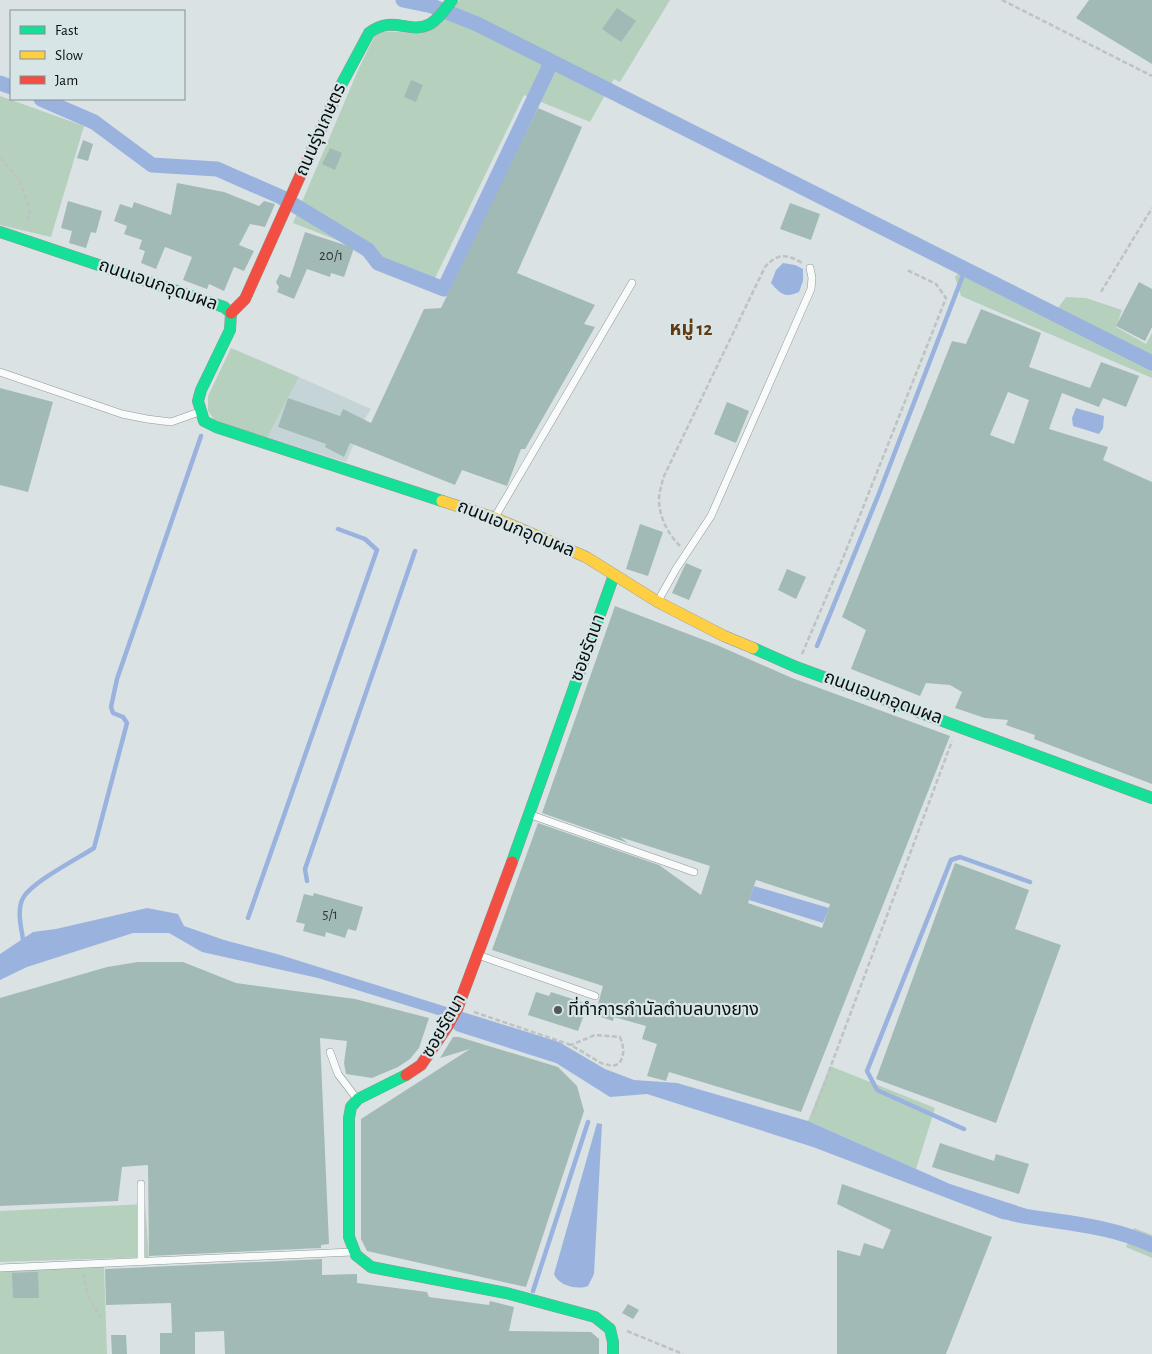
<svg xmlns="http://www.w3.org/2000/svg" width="1152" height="1354" font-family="'Alegreya Sans','Noto Sans Thai',sans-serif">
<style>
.built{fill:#c4d4d7}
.green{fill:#b6d0be}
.water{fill:#9ab2de}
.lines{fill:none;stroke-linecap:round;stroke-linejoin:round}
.stream{stroke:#9ab2de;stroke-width:4.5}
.canal{stroke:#9ab2de;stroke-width:15}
.building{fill:#a2bab6;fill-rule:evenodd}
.lane-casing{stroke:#919798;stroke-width:8}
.fast-casing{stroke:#919798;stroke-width:12}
.slow-casing{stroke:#919798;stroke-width:12}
.jam-casing{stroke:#919798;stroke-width:12}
.path{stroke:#bfc2c2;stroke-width:2.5;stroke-dasharray:5 2.5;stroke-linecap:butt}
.lane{stroke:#f9fbfb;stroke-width:7}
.fast{stroke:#16e098;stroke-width:11}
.slow{stroke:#ffcf43;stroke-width:11}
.jam{stroke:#f24e42;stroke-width:11}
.poi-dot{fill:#525859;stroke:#d7e5e7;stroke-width:2}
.labels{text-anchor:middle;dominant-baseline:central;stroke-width:4.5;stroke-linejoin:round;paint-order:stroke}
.number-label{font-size:15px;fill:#2f3938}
.street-label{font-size:18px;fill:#090e0e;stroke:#d7e5e7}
.poi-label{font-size:18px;fill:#090e0e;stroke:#d7e5e7;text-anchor:start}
.neighbourhood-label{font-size:19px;font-weight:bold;fill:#643a10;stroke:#d7e5e7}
</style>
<rect width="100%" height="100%" fill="#dae2e4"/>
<path class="built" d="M299 377 371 409 364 420 346 462 267 438Z"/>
<path class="green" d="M460 0H670L620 82 614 79 590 122 524 95 435 278 293 223 359 68 377 31 420 33Z
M0 96 84 126 51 237 0 225Z
M966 265 1058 308 1066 297 1086 298 1122 310 1116 327 1146 344 1152 333V378L961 296 955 277Z
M231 348 299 377 267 438 215 421 208 411V396Z
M830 1066 935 1108 916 1169 808 1121Z
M145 1204 149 1257 0 1262V1211Z
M1134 1228 1152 1235V1258L1126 1247Z
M104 1266 107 1354H0V1269Z"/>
<path class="water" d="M783 263 795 265 803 269V281L799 292C786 298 781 295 771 283L776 270Z
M1076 408 1104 416 1103 428 1099 434 1073 426 1072 418Z
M754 886 829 908 823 923 749 900Z
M147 908 178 914 184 926 224 940 277 954 559 1042 605 1069 634 1080 677 1083 808 1121 950 1184 1033 1211 1030 1224 1002 1219 813 1147 647 1094 610 1097 556 1063 456 1031 441 1016 318 978 202 952 169 933H133L27 967 0 980V954L33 932 56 929Z
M597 1123 602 1124 594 1274 588 1286C577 1290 559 1286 554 1274Z"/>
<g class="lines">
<path class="stream" d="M817 646 878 496 965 270
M307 881 305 869 415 551
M248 918 377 550 365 539 338 529
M24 945C22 931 16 911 23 898 32 882 77 859 94 848L127 723 123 717 113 713 111 707 117 679 201 436
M964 1129 877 1090 867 1071 951 860 960 857 1030 882
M533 1291 588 1122"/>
<path class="canal" d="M403 0 432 6 477 24 1152 363
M0 83 11 87
M41 99 94 122 152 165 217 169 281 197 368 250 378 263 444 289 550 65
M1013 1214C1061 1223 1106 1224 1152 1245"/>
</g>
<path class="building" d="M1089 0H1152V64L1076 18Z
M617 8 636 21 621 42 602 29Z
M411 80 423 85 416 102 404 97Z
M538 108 582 127 517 273 595 305 584 324 595 327 525 449H521L507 486 462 470 455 485 350 443 344 457 325 447 326 444 278 427 288 398 340 416 343 409 371 423 424 309 441 308Z
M83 140 93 144 88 161 77 158Z
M330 148 342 153 335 170 322 164Z
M177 183 224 192 259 206 264 201 275 204 265 227 250 224 239 245 254 251 244 271 234 267 224 291 209 284 207 289 183 280 192 257 165 247 156 269 141 263 145 251 139 249 142 240 124 234 127 226 114 221 120 204 132 208 134 202 171 215Z
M68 201 102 211 96 233 91 232 86 248 69 243 72 231 61 228Z
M790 203 820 214 811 240 780 229Z
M305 232 354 248 344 277 331 273 330 277 307 269 294 299 277 292 279 287 276 282 280 274 290 278Z
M1139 282 1152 289V327L1145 341 1116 326Z
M981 309 1041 333 1029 367 1090 388 1101 362 1139 376 1126 407 1103 398 1099 407 1062 393 1049 429 1108 447 1103 460 1152 482V784L1034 739 1035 735 1006 725 1008 720 985 718 955 708 962 692 950 685 926 683 920 696 851 669 866 630 842 617 952 341 966 344ZM1008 392 1029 400 1014 444 990 435Z
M0 388 53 402 28 492 0 485Z
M727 402 749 411 736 443 714 434Z
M640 524 663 532 648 576 626 569Z
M686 563 702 570 689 600 672 593Z
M787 569 806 577 796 599 778 590Z
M615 606 717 645 792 678 950 736 801 1112 669 1072 666 1081 647 1076 657 1044 642 1039 646 1026 614 1017 613 1021 595 1015 603 986 492 950 538 823 659 865 701 895 710 866 620 837 628 843 542 813ZM756 880 830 904 822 928 748 903Z
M955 863 1029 890 1015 929 1061 945 996 1123 876 1079Z
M314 893 363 907 356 931 348 929 345 938 326 932 325 937 303 931 305 924 296 922 304 894 313 896Z
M138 962H183L236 983 355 999 429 1018 419 1048 410 1059 398 1067 372 1078 346 1074 344 1063 347 1041 320 1038 329 1244 321 1245V1248L149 1256 148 1165 122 1167 118 1201 0 1206V998L107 967Z
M536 992 549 996 551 992 588 1004 578 1031 528 1015Z
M453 1037H459L558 1067 577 1086 584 1111 526 1287 367 1251 361 1239V1119L470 1049 440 1058Z
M940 1143 994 1161 996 1154 1029 1164 1019 1194 932 1167Z
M842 1184 992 1237 946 1354H837V1250L860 1256 864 1243 883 1249 891 1230 837 1204Z
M322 1259V1275L357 1274V1283L427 1292 429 1297 489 1305 490 1301 514 1307 509 1331 591 1332 599 1339V1354H225L224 1331 195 1332V1354H160V1333H172L171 1303 106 1305 105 1269Z
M32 1272H38L39 1298H13L12 1273Z
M628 1304 639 1310 633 1319 622 1313Z
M111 1335H126L127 1354H112Z"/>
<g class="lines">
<g class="lane-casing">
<path id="lane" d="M0 372 122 414 147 419 171 422 199 412
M495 517 632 283
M658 601 676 569 711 516 811 289 812 278 810 268
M531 815 694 872
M478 955 595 996
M330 1052 338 1074 357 1099
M141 1184V1262
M0 1268 352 1252"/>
</g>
<g class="fast-casing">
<path id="fast" d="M339 89 369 33C393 14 409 35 430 24 439 19 446 8 452 0
M0 232 224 307 231 313 230 330 201 390 198 401 204 421 216 427 442 501
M753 648 796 667 1152 798
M512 862 614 575
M406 1075 358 1099 351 1107 349 1118V1237L356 1255 371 1267 506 1293 595 1317 610 1329 613 1342V1354"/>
</g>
<g class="slow-casing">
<path id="slow" d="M442 501 495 518 586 557 658 602 724 636 753 648"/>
</g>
<g class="jam-casing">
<path id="jam" d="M231 313 245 299 339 89
M406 1075 421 1065 447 1027 458 1007 512 862"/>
</g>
<path class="path" d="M1002 0 1152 76
M0 158 20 180 30 211 26 225
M1101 292 1152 208
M680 546C668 534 659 517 659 499 659 492 662 485 663 478L765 267C776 254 787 253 802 263
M802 654 843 558 946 298 936 284 907 270
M474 1012 571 1045 601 1063 612 1066 619 1064C625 1054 624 1048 620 1037L595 1035 571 1045
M813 1114 952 741
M84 1273C85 1294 90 1302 102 1318
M627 1331 683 1354"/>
<use href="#lane" class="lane"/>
<use href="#fast" class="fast"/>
<use href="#slow" class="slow"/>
<use href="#jam" class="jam"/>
</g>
<circle class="poi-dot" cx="558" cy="1010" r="5"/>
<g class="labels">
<g class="number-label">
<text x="331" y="255">20/1</text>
<text x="330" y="914">5/1</text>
</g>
<g class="street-label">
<text transform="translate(321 130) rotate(-66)">ถนนรุ่งเกษตร</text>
<text transform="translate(158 285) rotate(19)">ถนนเอนกอุดมผล</text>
<text transform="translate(516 529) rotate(22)">ถนนเอนกอุดมผล</text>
<text transform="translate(588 648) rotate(-70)">ซอยรัตนา</text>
<text transform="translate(883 698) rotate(20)">ถนนเอนกอุดมผล</text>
<text transform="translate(444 1026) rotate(-60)">ซอยรัตนา</text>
</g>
<g class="poi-label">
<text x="568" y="1010">ที่ทำการกำนัลตำบลบางยาง</text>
</g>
<g class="neighbourhood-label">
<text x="691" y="329">หมู่ 12</text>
</g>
</g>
<rect x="10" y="10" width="175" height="90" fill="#d7e5e7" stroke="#858f90"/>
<rect x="20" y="26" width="25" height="8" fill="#16e098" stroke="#858f90"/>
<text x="55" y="35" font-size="15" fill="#090e0e">Fast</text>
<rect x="20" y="51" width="25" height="8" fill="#ffcf43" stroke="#858f90"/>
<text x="55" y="60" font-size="15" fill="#090e0e">Slow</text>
<rect x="20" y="76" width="25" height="8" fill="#f24e42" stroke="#858f90"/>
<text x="55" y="85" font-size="15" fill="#090e0e">Jam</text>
</svg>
